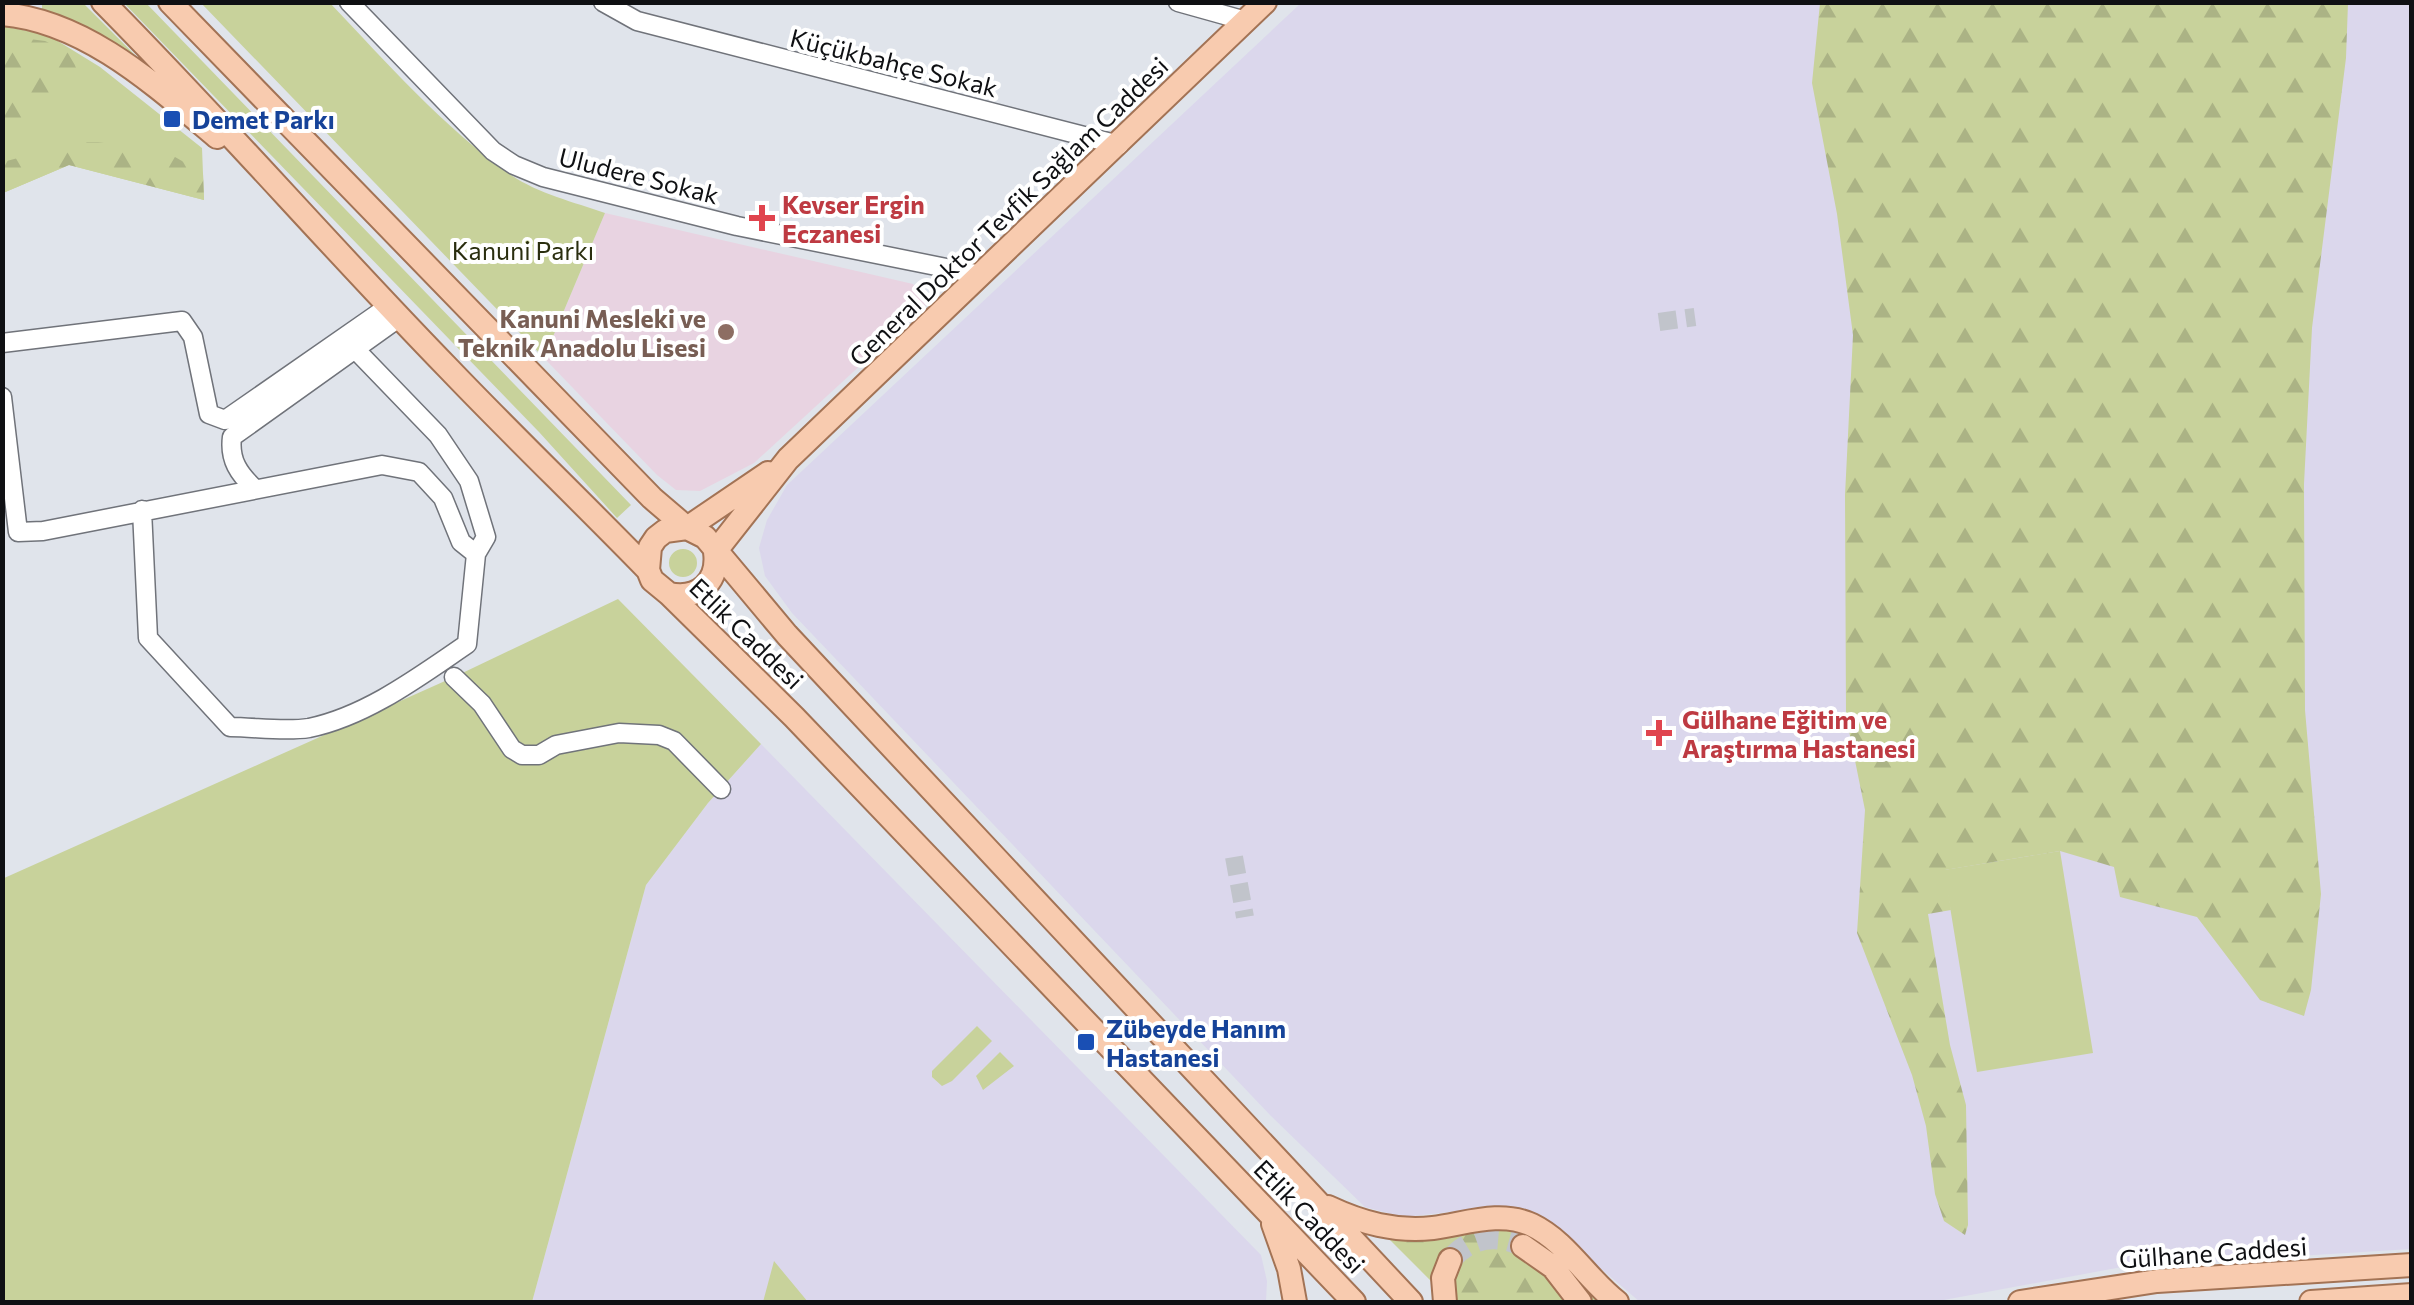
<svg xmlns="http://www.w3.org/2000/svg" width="2414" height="1305" font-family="Commissioner,sans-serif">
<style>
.education{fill:#e8d3e1}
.medical{fill:#dbd7ec}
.green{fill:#c8d29b}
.forest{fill:url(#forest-firs)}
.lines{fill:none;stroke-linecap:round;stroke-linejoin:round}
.minor-tunnel{stroke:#c1c4cb;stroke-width:18;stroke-dasharray:18 9;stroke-linecap:butt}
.major-tunnel{stroke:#c1c4cb;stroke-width:22;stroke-dasharray:22 11;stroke-linecap:butt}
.minor-casing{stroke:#70737a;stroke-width:21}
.major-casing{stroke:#a37355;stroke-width:26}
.minor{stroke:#fff;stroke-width:18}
.major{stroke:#f8cbaf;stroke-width:22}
.transit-dot{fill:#1a4fb4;stroke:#fff;stroke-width:4}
.health-dot{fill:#e0444e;stroke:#fff;stroke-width:4}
.education-dot{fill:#8d6e63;stroke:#fff;stroke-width:4}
.labels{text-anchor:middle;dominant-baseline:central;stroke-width:8;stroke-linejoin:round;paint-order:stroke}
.street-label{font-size:25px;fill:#0f1013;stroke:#fff}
.transit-label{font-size:25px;font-weight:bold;fill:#164399;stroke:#fff;text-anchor:start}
.health-label{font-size:25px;font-weight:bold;fill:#be3a42;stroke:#fff;text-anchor:start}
.park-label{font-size:25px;fill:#2a2e0f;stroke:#fff}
.education-label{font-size:25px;font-weight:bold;fill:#785e54;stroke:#fff;text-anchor:end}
</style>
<defs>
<pattern id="forest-firs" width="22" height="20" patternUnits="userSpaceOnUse" patternTransform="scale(2.5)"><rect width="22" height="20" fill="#c8d29b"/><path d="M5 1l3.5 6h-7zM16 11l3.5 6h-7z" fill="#abb385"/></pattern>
</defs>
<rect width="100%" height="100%" fill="#e0e4eb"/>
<path class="education" d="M605 213 913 284 926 305 754 463 700 491 676 490 657 475 544 358Z"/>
<path class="medical" d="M1301 3H2411V1249L2122 1267 1933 1302H1640L1565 1238 1487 1208 1403 1217 1365 1207 1271 1116 792 613 765 576 759 548 767 520 787 485Z
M761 744 1261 1255 1267 1281 1266 1302H532L646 885 708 803Z"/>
<path class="green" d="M42 3H83L150 70 95 33 42 10Z
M124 3H146L631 505 617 518 539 432Z
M201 3H330C387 63 443 127 511 175 539 194 574 202 605 213L544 358Z
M2 26 48 35 100 67 202 148 204 200 69 165 3 193Z
M669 563a14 14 0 1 1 28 0a14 14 0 1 1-28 0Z
M618 599 761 744 708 803 646 885 532 1302H3L2 879 454 677Z
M2060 851 2093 1053 1977 1072 1944 870Z
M977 1026 992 1041 952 1081 942 1086 932 1077V1071Z
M1000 1052 1014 1066 983 1090 976 1076Z
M774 1261 808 1302H763Z"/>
<path class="forest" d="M1820 3H2348L2346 58 2312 328 2304 484 2305 710 2321 894 2311 990 2304 1016 2260 1000 2197 917 2120 897 2114 867 2060 851 1945 870 1951 910 1928 914 1950 1045 1966 1105 1968 1225 1965 1235 1944 1221 1935 1194 1926 1126 1912 1075 1857 933 1865 810 1846 716 1845 495 1853 335 1837 214 1812 83Z
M22 38 45 41 72 53 76 68 3 142V48Z
M77 142H98L168 153 203 173 204 200 69 165 3 193V162Z
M1508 1227 1537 1238 1603 1302H1589L1529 1255 1573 1302H1453L1437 1268 1431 1281 1388 1238H1426Z"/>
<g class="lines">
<path class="minor-tunnel" d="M1659 322 1695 317
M1234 857 1245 917"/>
<path class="major-tunnel" d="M1450 1260C1470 1237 1496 1232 1523 1246"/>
<g class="minor-casing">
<path id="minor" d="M349 2 493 151 514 165 543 177 737 226 981 275
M603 2 637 21 1119 145
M1178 2 1246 21
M2 343 182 321 193 337 209 414 225 420 389 306
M2 397 18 532 43 531 382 465 419 472 443 498 461 542 476 554 486 537 469 481 438 435 354 348
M255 489C239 474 229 460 232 437L400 317
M142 510 148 638 230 727C255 727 284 732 309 728 367 716 420 676 467 644L476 554
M454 677 482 704 512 749 522 755H539L556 745 619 733 659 735 674 741 721 789"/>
</g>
<g class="major-casing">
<path id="major" d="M103 2C222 122 332 249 449 369 514 437 582 502 648 570L652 580 669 594 794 717 1354 1302
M170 2 652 498 687 528 705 537 787 635 1411 1302
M2 14C86 21 156 86 217 137
M715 552 788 459 1265 2
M648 570 650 547 656 538 665 531 687 528 768 473
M669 594C698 600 719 582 715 552
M1328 1207C1362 1223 1395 1232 1433 1228 1465 1224 1500 1210 1532 1225 1567 1242 1587 1279 1617 1302
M1273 1224 1289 1269 1295 1302
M1523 1246 1553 1267 1580 1302
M1445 1302 1443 1278 1450 1260
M2020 1302 2157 1281 2412 1265
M2311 1302 2412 1295"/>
</g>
<use href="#minor" class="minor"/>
<use href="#major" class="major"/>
</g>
<g class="transit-dot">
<rect x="162" y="109" width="20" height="20" rx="5"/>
<rect x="1076" y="1032" width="20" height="20" rx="5"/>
</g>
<g class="health-dot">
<path d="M757 203h10v10h10v10h-10v10h-10v-10h-10v-10h10z"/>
<path d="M1654 718h10v10h10v10h-10v10h-10v-10h-10v-10h10z"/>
</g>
<circle class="education-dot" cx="726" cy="332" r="10"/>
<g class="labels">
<g class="street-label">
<text transform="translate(894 62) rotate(14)">Küçükbahçe Sokak</text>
<text transform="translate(639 175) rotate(14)">Uludere Sokak</text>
<text transform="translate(1008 211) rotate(-44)">General Doktor Tevfik Sağlam Caddesi</text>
<text transform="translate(747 633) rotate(44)">Etlik Caddesi</text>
<text transform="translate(1310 1216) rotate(46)">Etlik Caddesi</text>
<text transform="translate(2213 1252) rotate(-4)">Gülhane Caddesi</text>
</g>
<g class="transit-label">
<text x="192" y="119">Demet Parkı</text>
<text x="1106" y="1028">Zübeyde Hanım<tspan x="1106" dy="29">Hastanesi</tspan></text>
</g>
<g class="health-label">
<text x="782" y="204">Kevser Ergin<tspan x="782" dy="29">Eczanesi</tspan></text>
<text x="1682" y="719">Gülhane Eğitim ve<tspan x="1682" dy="29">Araştırma Hastanesi</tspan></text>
</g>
<g class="park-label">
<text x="523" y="250">Kanuni Parkı</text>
</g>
<g class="education-label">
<text x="706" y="318">Kanuni Mesleki ve<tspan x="706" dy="29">Teknik Anadolu Lisesi</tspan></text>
</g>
</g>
<rect width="2414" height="1305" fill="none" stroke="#0f1013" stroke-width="10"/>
</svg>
